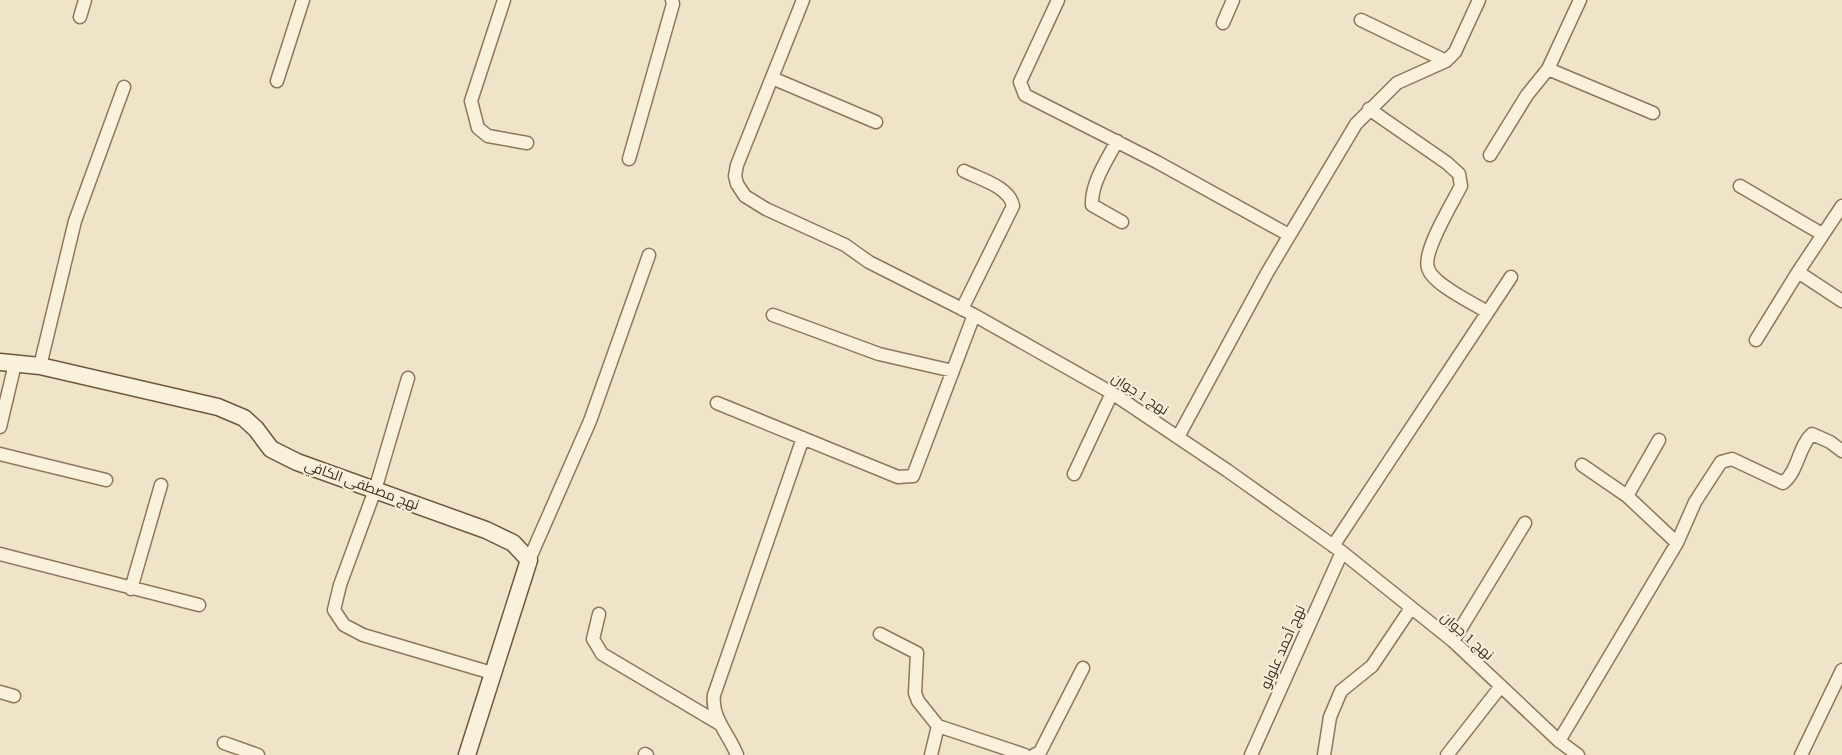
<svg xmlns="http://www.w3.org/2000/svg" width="1842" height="755" font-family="'Times New Roman',Cairo,serif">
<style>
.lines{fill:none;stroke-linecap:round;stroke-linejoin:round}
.street-casing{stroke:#8d765c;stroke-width:15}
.secondary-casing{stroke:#6f573f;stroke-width:19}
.street{stroke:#faf1dc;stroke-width:12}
.secondary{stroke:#faf1dc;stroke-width:16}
.labels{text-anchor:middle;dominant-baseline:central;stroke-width:4.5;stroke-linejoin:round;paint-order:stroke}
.street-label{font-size:14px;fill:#3d2e20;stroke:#f7eed8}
</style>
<rect width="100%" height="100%" fill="#f0e4c8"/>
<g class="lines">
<g class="street-casing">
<path id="street" d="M504 0 471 101 478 128 488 136 527 143
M803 0 737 165 735 176 737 184 745 196 766 209 845 245 869 262 974 315
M1058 0 1020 82 1025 95 1157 162 1289 235
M80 17 85 0
M1361 20 1446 61
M1223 23 1233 0
M1548 69 1653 113
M772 78 876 122
M277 81 303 0
M1369 109 1447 163 1459 174 1461 186C1453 202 1422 252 1428 268 1432 284 1473 303 1487 312
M1117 141C1107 160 1091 183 1092 205L1122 222
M1490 155 1527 95 1548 69 1580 0
M629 159 673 4 672 0
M1740 186 1822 234
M1842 206 1798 272 1842 301
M962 309 1013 206C1010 187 980 179 964 171
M773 315 879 354 953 371
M1756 340 1798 272
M40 366 75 221 124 87
M408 378 375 490 340 585 334 610 344 625 363 635 492 673
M717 403 898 477 913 476 974 315 1112 393 1228 471 1342 552 1453 641 1559 741 1578 755
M0 427 15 364
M1178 437 1267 273 1356 124 1397 83 1446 61 1455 52 1479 0
M0 454 106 480
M1582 465 1627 496 1677 543
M1074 474 1112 393
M1627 496 1659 440
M1333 546 1511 277
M0 554 199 605
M529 560 590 421 649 255
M131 589 161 485
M599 614 593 639 602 654 720 724
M880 634 917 653 915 693 918 701 938 726
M1453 641 1525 523
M0 692 14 696
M1559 741 1677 543 1695 502 1721 462 1732 459 1783 483C1799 470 1798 447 1812 434L1830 442 1842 451
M224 743 258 755
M645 754 647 755
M737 755C729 734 711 718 714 695L803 438
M931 755 938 726 1025 755
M1034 755 1040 752 1083 668
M1251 755 1342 552
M1324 755 1330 717 1341 691 1372 666 1411 608
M1447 755 1501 686
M1801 755 1842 670"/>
</g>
<g class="secondary-casing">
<path id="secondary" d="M0 362 40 366 218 407 244 418 256 429 271 449 297 462 486 530 513 543 529 560 467 755"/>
</g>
<use href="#street" class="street"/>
<use href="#secondary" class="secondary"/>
</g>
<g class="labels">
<g class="street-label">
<text transform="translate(1140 394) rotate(33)">نهج 1 جوان</text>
<text transform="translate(362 485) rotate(20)">نهج مصطفى الكافي</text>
<text transform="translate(1467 636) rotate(41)">نهج 1 جوان</text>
<text transform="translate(1283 647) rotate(-66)">نهج أحمد علولو</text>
</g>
</g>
</svg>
